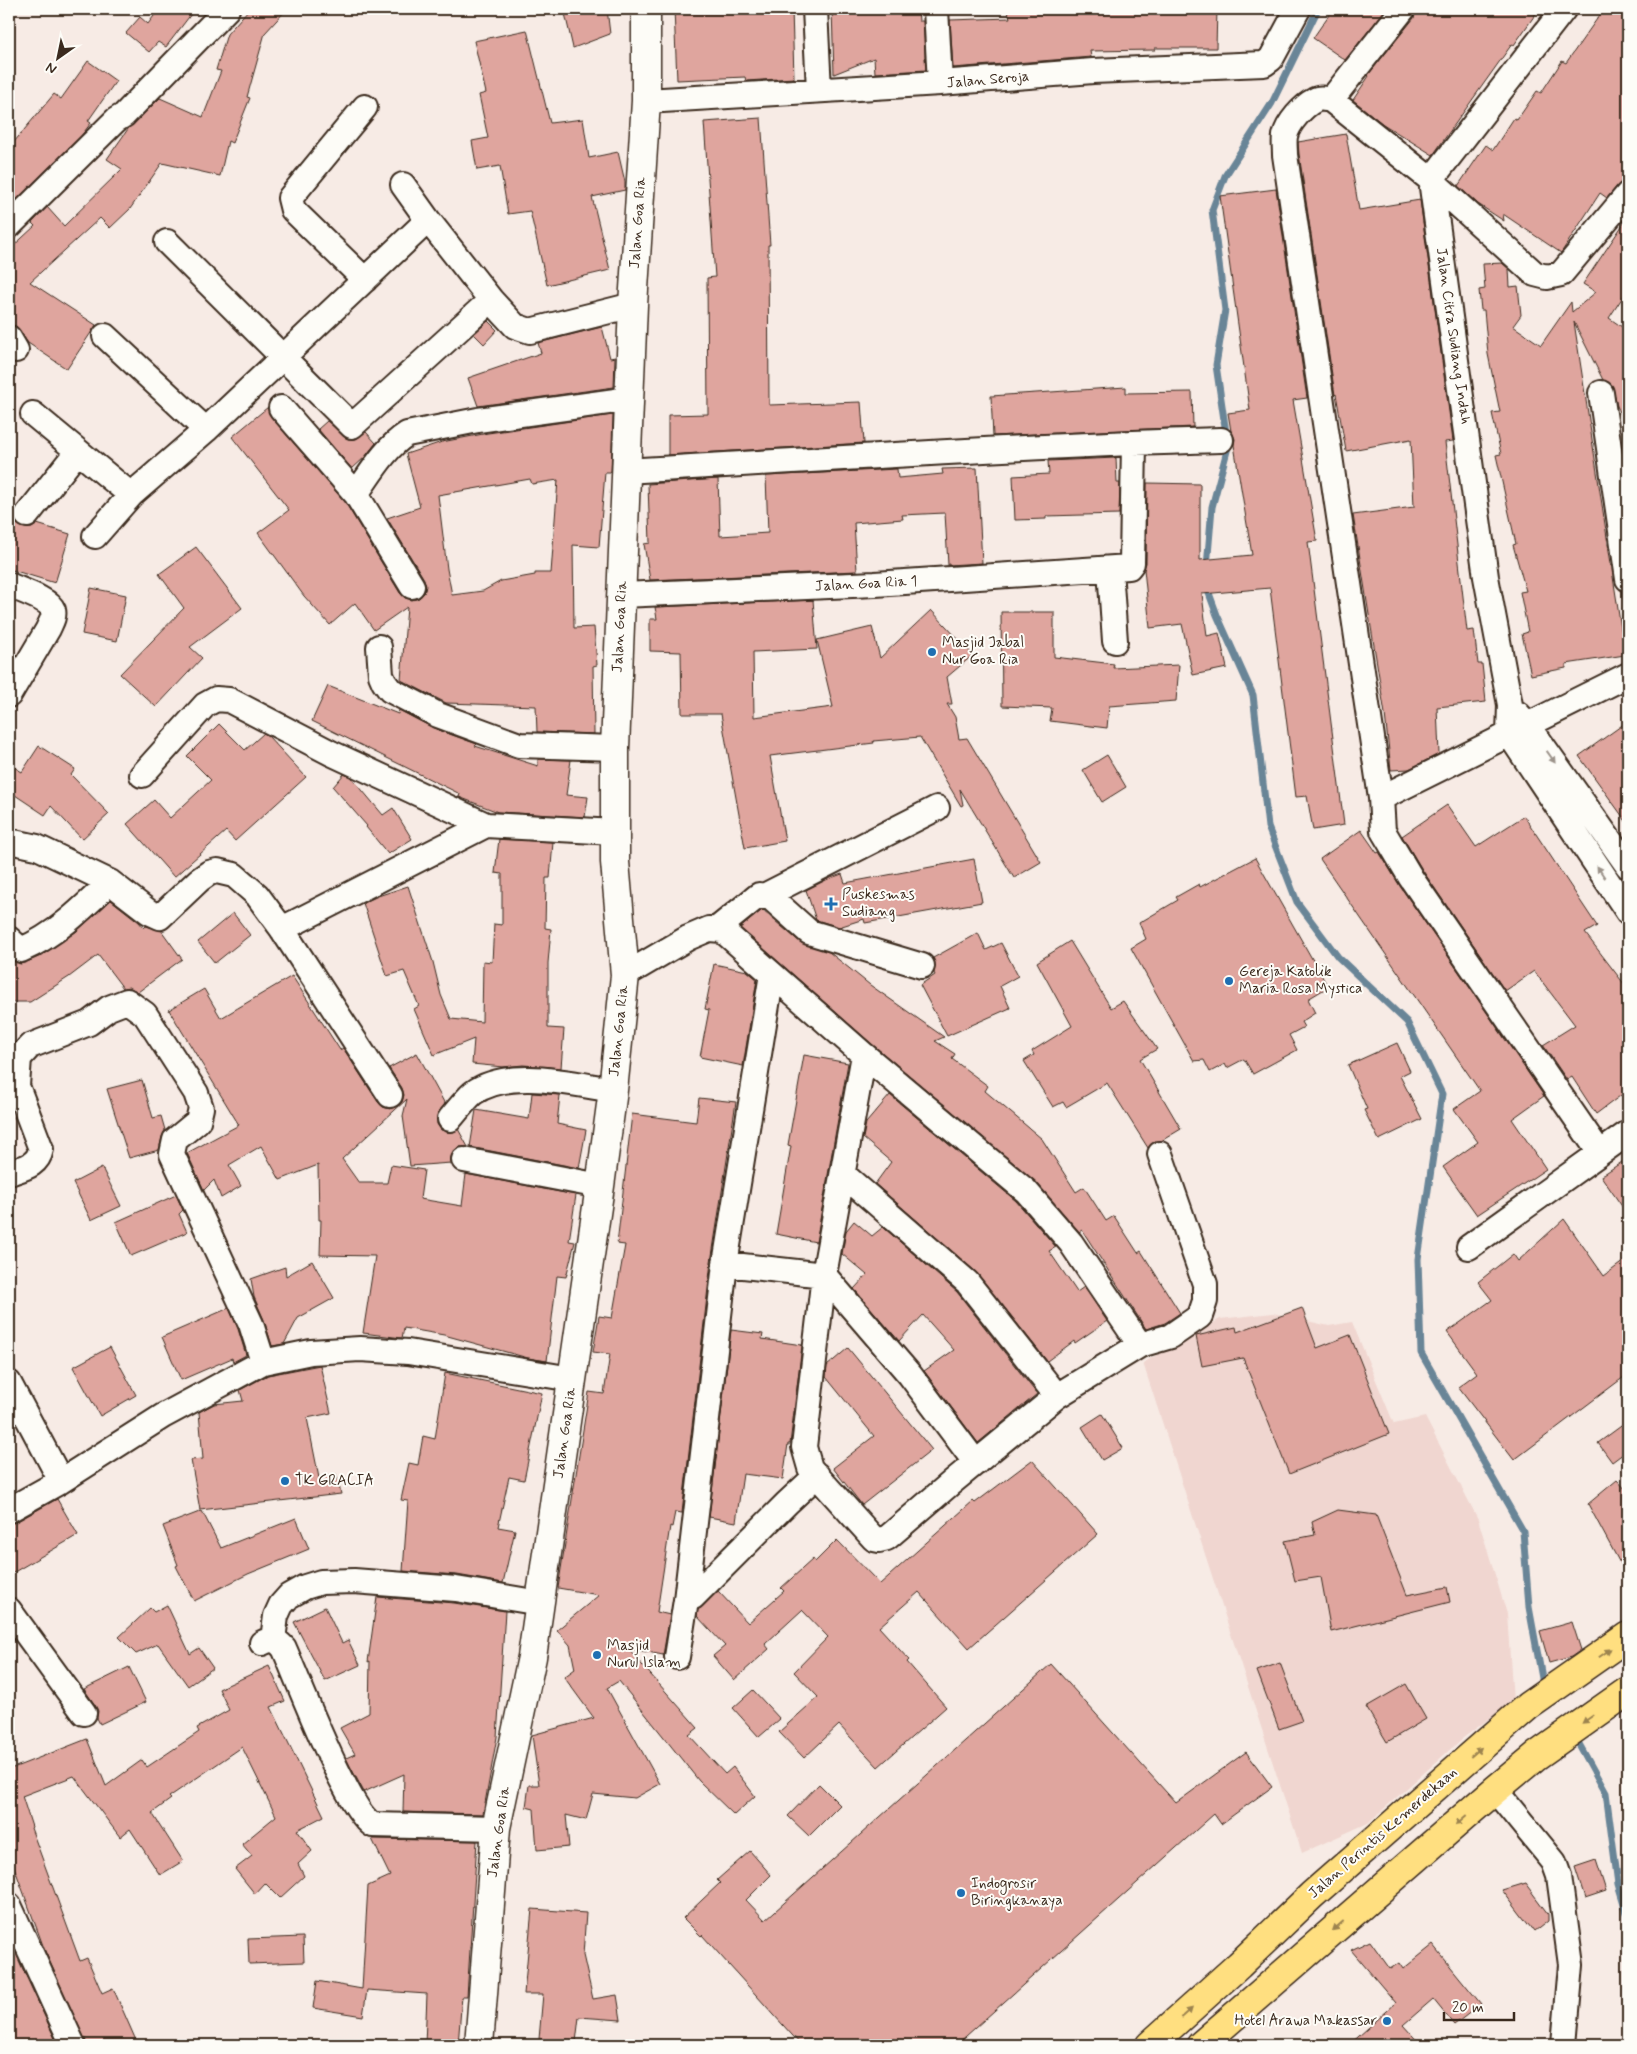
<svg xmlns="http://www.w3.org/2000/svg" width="1637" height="2054" font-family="Mynerve,sans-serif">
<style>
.built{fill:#f0d6d0}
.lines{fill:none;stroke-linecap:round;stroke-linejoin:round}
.stream{stroke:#698597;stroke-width:7}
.building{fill:#dfa59e;stroke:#3b2a1e;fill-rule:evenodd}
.street-casing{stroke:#3b2a1e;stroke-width:28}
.secondary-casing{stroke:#3b2a1e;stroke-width:31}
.highway-casing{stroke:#3b2a1e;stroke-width:31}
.street{stroke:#fdfcf7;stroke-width:24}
.secondary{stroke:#fdfcf7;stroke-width:28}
.highway{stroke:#ffdf80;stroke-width:28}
.oneway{fill:#9c938a}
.oneway2{fill:#9d844f}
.poi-dot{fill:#1f6fb2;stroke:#fdfcf7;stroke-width:2}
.labels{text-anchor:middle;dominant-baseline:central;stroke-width:4;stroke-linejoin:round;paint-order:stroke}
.street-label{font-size:15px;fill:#3b2a1e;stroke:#fdfcf7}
.poi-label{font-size:15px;fill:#3b2a1e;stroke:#fdfcf7;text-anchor:start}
</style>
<rect width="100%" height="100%" fill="#f7ebe5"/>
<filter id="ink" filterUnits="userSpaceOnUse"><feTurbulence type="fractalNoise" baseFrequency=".02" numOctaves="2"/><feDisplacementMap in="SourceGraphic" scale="10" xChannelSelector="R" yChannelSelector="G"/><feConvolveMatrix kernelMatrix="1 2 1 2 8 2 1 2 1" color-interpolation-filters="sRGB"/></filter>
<g filter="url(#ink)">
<path class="built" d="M1273 1313 1329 1326 1352 1322 1394 1424 1425 1417 1478 1519 1507 1614 1513 1701 1463 1738 1368 1823 1302 1853 1143 1363 1220 1319Z"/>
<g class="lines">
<path class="stream" d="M1207 567 1212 507 1228 447 1216 365 1225 310 1212 210 1225 176 1272 103 1318 9
M1206 585 1217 615 1253 695 1268 827 1297 902 1338 957 1407 1022 1442 1094 1418 1259 1421 1353 1523 1531 1529 1607 1542 1678
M1579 1744 1606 1793 1618 1884 1628 1917"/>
</g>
<path class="building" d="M159 9H195L166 47 158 42 149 52 126 33 140 17 148 24Z
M249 9H287L265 33 247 97 250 98 232 143 228 141 220 176 162 163 130 209 110 228 100 218 30 282 96 325 67 369 28 343 16 326 9 324V250L35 226 32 223 47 207 64 226 122 169 107 159 128 129 160 98 203 117 221 71 216 70 227 34Z
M564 9H607L610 34 573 48Z
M674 9H792L794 78 746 81 745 77 677 80Z
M832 9H918L919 21H923L926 70 875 73 874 58 834 74Z
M1007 9H1217L1216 48H1155V50L1090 51 1091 57 953 68 950 20 1010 18Z
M1333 9H1386L1345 60 1313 38Z
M1416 9H1539L1514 45 1512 44 1433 155 1383 124 1353 100 1369 76 1368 75 1414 18Z
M1604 9H1628V181L1618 185 1607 198 1600 193 1561 253 1503 214 1504 221 1478 204 1458 186 1486 145 1493 150 1514 118 1517 120 1537 91 1541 93 1562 61 1566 63Z
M527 30 550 123 583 119 589 158 618 152 625 182V190L592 197 610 270 547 285 530 211 508 214 500 166 477 170 472 141 488 138 479 95 486 93 474 41Z
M88 61 116 81 88 121 91 123 81 136 12 204 9 201V148L54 94 61 99Z
M761 118 770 245H768L769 405 861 402 864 443 668 455V415L708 414 707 278 715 277 704 122Z
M1346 134 1359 210 1420 200 1453 441 1445 442 1467 631 1474 630 1478 664H1482L1486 702 1437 707 1439 754 1409 769 1391 770 1385 714 1353 515 1414 507 1411 439 1346 451 1336 394 1335 395 1299 154 1298 142Z
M1276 189 1307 398 1293 400 1317 541 1308 542 1344 825 1313 830 1307 796 1296 797 1270 588 1202 594 1207 636 1219 633 1227 668 1193 675 1182 624 1150 628 1144 569 1146 563 1147 483 1200 484V560L1252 555 1234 445 1235 439 1231 431 1228 413 1250 410 1220 196Z
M1628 217V289L1609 318 1628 331V428L1617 406 1612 385 1603 380 1574 322 1625 655 1566 664V668L1531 675 1522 634 1528 632 1520 592 1526 591 1513 545 1516 544 1496 455 1501 454 1492 413 1500 412 1488 354 1484 310H1481L1479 290 1485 289 1483 264 1502 263 1509 269 1510 287 1518 286 1521 315 1513 326 1541 345 1571 302 1572 312 1596 292 1583 284Z
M488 321 497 330 484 344 474 334Z
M602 327 610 358 615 357 614 387 478 406 468 378 541 353 538 343Z
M1126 387V393L1192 392 1193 427 993 436 991 396Z
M268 407 271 417 345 502 400 593 405 598 412 600 419 598 424 593 426 586 424 579 387 518 420 507 406 454 442 442 488 433 613 415 611 472H605L599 547 573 545 574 628 594 627 597 665 593 666 594 734 537 732 536 706 446 703 401 680 407 607 374 630 355 603 330 625 304 596 258 533 289 510 232 437ZM530 479 532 484 558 480 551 573H535V575L501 581 483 591 452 595 447 569 438 495Z
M327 421 348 439H356L366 432 376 443 365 457 352 469 318 429Z
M1116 458 1117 483H1120L1119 514 1046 516V519L1015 520 1013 476 1049 474 1048 461Z
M977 468 982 563 948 565 945 513 902 515 903 519 854 523 857 571 650 580 644 544 650 543 648 484 718 479 720 536 768 533 766 476 897 469 898 478 943 474 942 469Z
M9 515 14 516 18 525 25 528H32L37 524 70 534 55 583 9 569Z
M196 547 242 608 190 647 202 658 156 707 120 674 184 608 159 574Z
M91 588 126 595 117 641 82 634Z
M813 600 817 649 753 652 754 717 833 707 817 640 872 627 880 658 931 610 973 655 947 677 952 704H947L955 717 959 739 967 738 1041 862 1014 878 960 789 963 805 961 806 920 737 873 741 874 743 770 756 785 841 745 848 721 714H682L681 652 650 651V619H657L655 607Z
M1001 612H1054V657L1114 664 1113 668 1179 665 1176 701 1109 706 1107 728 1050 721 1052 708 1002 706Z
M328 686 398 714 399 710 433 728 477 744 475 746 538 766V759L571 760 566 795 588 797 585 817 498 812 459 797 460 794 312 721Z
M1628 721V824L1579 756Z
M219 724 245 750 264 733 268 736 306 777 235 841 226 831 174 877 127 824 154 800 170 818 211 780 187 756Z
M39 746 75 769 71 775 109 814 82 839 51 806 45 815 9 791V764L22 772Z
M1107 755 1126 787 1102 802 1083 770Z
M344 774 352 778 383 815 393 808 412 839 388 854 366 827 367 826 333 787Z
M1447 805 1476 847 1524 816 1597 926 1585 933 1628 989V1090L1596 1114 1572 1077 1567 1080 1543 1045 1575 1025 1534 971 1505 991 1423 871 1402 836Z
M1361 830 1377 853 1379 852 1400 886 1544 1096 1512 1119 1546 1169 1477 1215 1443 1167 1478 1142 1454 1109 1480 1091 1320 859Z
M499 839 553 842 550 878H546L545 928 551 929 548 963V1028L564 1029 561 1068 523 1065 503 1067 472 1064 474 1039 434 1055 414 1009 419 1006 404 971 387 976 363 903 378 896 408 886 433 962 441 995 451 1019 482 1022 483 961 492 962 494 924 502 925V874L495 873Z
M1255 858 1328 987 1308 999 1315 1013 1301 1022 1304 1027 1289 1035 1297 1050 1253 1074 1244 1059 1227 1068 1225 1064 1210 1072 1204 1060 1194 1061 1131 948 1146 939 1139 923 1178 900 1176 897 1199 884 1200 887Z
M974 859 982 902 865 923 864 919 839 927 816 920 806 890 828 879 842 874 845 883Z
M111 900 139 922 144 928 146 926 161 930 182 959 138 992 129 987 123 988 98 955 69 977 30 1002H9V957L20 964 27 962 41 956 77 931Z
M762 910 800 942 829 952 870 985 944 1037 935 1041 955 1054 952 1059 988 1086 985 1091 1042 1139 1076 1192 1084 1187 1106 1221 1114 1216 1138 1253 1141 1251 1180 1313 1165 1323 1146 1329 1082 1230 1079 1232 1036 1182 873 1045 740 928Z
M233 913 250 935 215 963 198 942Z
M978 933 986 950 1001 943 1018 976 1000 986 1010 1008 947 1036 920 985 935 975 934 973 935 963 933 958Z
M1070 941 1111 1008 1123 1001 1157 1049 1140 1059 1181 1129 1161 1141H1155L1148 1148 1107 1083 1066 1107 1063 1102 1053 1107 1024 1061 1034 1055 1032 1051 1072 1026 1037 962Z
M714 964 747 971 757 979 743 1066 700 1057 709 1010 705 1009Z
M292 976 340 1050 343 1048 378 1102 383 1107 390 1109 397 1107 402 1102 404 1095 402 1088 389 1068 417 1053 445 1104 437 1116V1124L441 1130 447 1132H454L458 1129 468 1147H460L454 1151 451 1157V1163L410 1166 403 1116 407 1099 342 1159 359 1183H387L391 1165 424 1170 420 1199 462 1206 466 1174 576 1195 569 1241 575 1242 566 1277 557 1276 547 1361 528 1358 444 1335 404 1328 402 1338 363 1333 375 1256 320 1255 321 1220H319L318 1165 280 1180 261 1146 229 1165 241 1186 221 1198 214 1180 204 1190 187 1153 239 1125 169 1010 204 989 221 1018Z
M1397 1043 1410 1071 1400 1076 1422 1119 1379 1140 1364 1110 1367 1109 1348 1065Z
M804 1055 848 1063 816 1242 776 1234 791 1146 788 1145Z
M142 1080 153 1118 161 1116 165 1130 162 1137 159 1150 129 1158 107 1089Z
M532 1093 560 1095 557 1124 586 1130 579 1168 470 1147 476 1110 529 1119Z
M890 1095 1016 1201 1056 1247 1049 1251 1077 1292 1084 1287 1107 1321 1075 1343 1074 1341 1047 1361 976 1272 875 1184 891 1162 863 1138 866 1123Z
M699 1098 736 1102 711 1262 682 1513 675 1512 672 1527 670 1526 657 1612 670 1615 663 1655 627 1648 698 1728 689 1735 725 1774 733 1767 755 1796 734 1815 699 1781 619 1681 607 1688 660 1784 635 1798 593 1794 586 1820 566 1815 569 1847 537 1850 534 1809 526 1807 529 1785H539L532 1735 594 1718 564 1677 575 1669 570 1645 557 1630 599 1595 558 1588 589 1392 604 1394 610 1354 593 1352 599 1316 612 1318 625 1245 617 1244 632 1114 696 1122Z
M1628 1158V1215L1601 1176Z
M102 1168 121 1206 91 1220 73 1183Z
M176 1195 183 1210 179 1214 187 1232 131 1256 116 1222Z
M1564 1219 1604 1276 1628 1258V1374L1514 1460 1458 1387 1477 1373 1447 1332 1492 1300 1478 1282 1513 1254 1518 1261Z
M854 1221 872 1236 883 1227 957 1292 1037 1394 978 1443 924 1371 954 1350 923 1315 899 1341 854 1289 867 1275 842 1254 846 1231Z
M312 1261 334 1298 298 1318 284 1344 272 1346 264 1320 254 1297 251 1279 285 1267 286 1276Z
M229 1308 238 1329 246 1355 233 1362 232 1358 181 1380 162 1337Z
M1302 1308 1317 1348 1350 1335 1389 1434 1289 1474 1243 1358 1202 1366 1196 1336 1236 1327 1237 1332Z
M731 1330 763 1334 762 1339 802 1345 790 1444H788L783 1479 743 1474 736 1522 709 1517Z
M110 1347 136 1395 100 1416 73 1367Z
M848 1348 932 1450 862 1505 833 1468 874 1436 826 1377 827 1366Z
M320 1365 331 1413 307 1418 319 1478 336 1474 341 1494 200 1510 191 1460 203 1459 199 1412 214 1404 243 1401 240 1390 268 1375Z
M445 1373 542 1393 524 1480 509 1477 498 1527 515 1530 503 1583 457 1575 403 1571 408 1501 401 1500 409 1463 418 1465 423 1436 435 1439Z
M1102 1414 1123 1448 1102 1460 1082 1427Z
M1628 1421V1450L1612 1462 1598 1443Z
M1032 1460 1098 1534 969 1648 919 1592 879 1627 909 1660 907 1662 946 1707 878 1767 839 1725 804 1758 779 1732 818 1697 794 1672 828 1637 802 1610 765 1644 769 1649 734 1680 713 1656 725 1646 697 1616 698 1610 718 1591 748 1623 784 1591 781 1588 813 1559 815 1562 837 1540 880 1584 973 1501 975 1503Z
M1617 1480 1628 1492V1578L1588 1504Z
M57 1499 78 1535 9 1575V1524L16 1522Z
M1338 1510 1376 1515 1407 1595 1447 1587 1450 1602 1331 1632 1321 1577 1295 1581 1285 1541 1315 1535 1312 1522Z
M202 1511 221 1548 296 1518 309 1549 248 1574 194 1601 176 1566 178 1565 163 1526Z
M377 1597 454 1603 505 1611 497 1737 483 1814 403 1812 404 1774 364 1792 350 1766 346 1758 355 1754 340 1728 369 1713 370 1661 368 1662Z
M167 1605 190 1654 199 1648 213 1668 188 1686 158 1644 136 1654 119 1637 150 1608 154 1612Z
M325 1607 342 1643 348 1640 360 1665 325 1681 294 1622Z
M1572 1622 1581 1650 1571 1657 1549 1663 1540 1631Z
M1280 1663 1302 1721 1279 1729 1257 1671Z
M1051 1664 1176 1803 1246 1752 1272 1787 1221 1824 1214 1814 956 2045H801L702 1935 701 1936 683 1918 720 1883 717 1880 750 1851 771 1875 746 1900 765 1920Z
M269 1666 285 1701 271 1707 324 1816 297 1830 312 1851 298 1864 304 1876 280 1898 265 1883 255 1894 235 1869 252 1856 242 1844 276 1816 242 1747 169 1797 171 1799 152 1813 183 1861 160 1875 130 1829 120 1837 74 1776 22 1796 32 1827 31 1828 80 1961 87 1958 102 1993 113 1988 138 2045H87L45 1951 9 1853V1767L13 1768 87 1739 106 1786 142 1760 147 1767 199 1732 197 1728 229 1710 219 1689Z
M129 1667 146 1702 100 1724 97 1718 98 1711 95 1705 84 1689Z
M1406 1684 1426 1719 1387 1742 1366 1707Z
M753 1690 780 1719 759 1737 733 1708Z
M819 1784 840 1805 809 1836 788 1816Z
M372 1839 477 1841 467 1996H462L458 2045H425L427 1994 367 1990 363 2016 313 2008 317 1981 362 1989 368 1886 390 1876Z
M1596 1860 1606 1891 1585 1898 1575 1867Z
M1525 1883 1548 1914V1921L1534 1932 1502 1890Z
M532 1909 586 1913 583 1955 593 1999 617 1995 621 2020 579 2017 576 2042 539 2039 543 1994H524Z
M303 1937 304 1962 249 1964 248 1939Z
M9 1939 33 1991 58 2045H9Z
M1370 1941 1390 1969 1399 1963 1403 1969 1433 1945 1481 2004 1454 2025 1433 1999 1403 2025 1421 2045H1349L1396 2003 1351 1950Z"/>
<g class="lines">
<g class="street-casing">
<path id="street" d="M815 9 819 90
M936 9 940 83
M1564 9 1431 180 1486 577 1510 705 1509 734 1628 912
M1331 100 1403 9
M646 101 940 83 1093 71 1264 64 1271 59 1298 9
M365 107 290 198 293 210 365 280
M428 220 491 300 515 326 530 331 633 305
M9 226 116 120 124 115 227 9
M167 242 352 426 491 300
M105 336 206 430
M9 338 16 350
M1601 393 1628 579
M281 408 356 494 412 586
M33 414 131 495 95 536
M627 471C825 459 1022 446 1221 440
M356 494C371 473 385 448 407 434L478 420 630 399
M131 495 206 430 428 220 403 185
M27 515 77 452
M1110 569 1115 641
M9 585C19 590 49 599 53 610 55 617 50 624 48 629L9 695
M622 595 875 584 1129 567 1132 563 1134 443
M379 647 381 675 384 682 390 690 438 715 519 745 615 748
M1518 714 1528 725 1628 866
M142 775 205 705 216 699 229 700 331 753 486 825 615 832
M1381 798 1285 155C1285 149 1284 142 1285 136 1288 123 1303 106 1315 100 1320 97 1325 99 1331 100L1431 180 1535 274 1547 277 1561 274 1628 194
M9 841 37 847 110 882 149 912 160 917 199 880 209 873 217 871 234 875 257 895 282 929 390 1095
M766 895 937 808
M282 929 486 825
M717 929 759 895 771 898 809 932 922 966
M9 939 21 950C56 935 83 908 110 882
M625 975 688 938 709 929 722 930 864 1055 1026 1191 1071 1243 1140 1345
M864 1055 824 1275 804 1447 810 1468 874 1539 879 1540 887 1538 951 1483 1057 1396 1140 1345 1171 1336 1200 1316 1205 1301V1284L1160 1154
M450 1119C457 1111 465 1100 473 1093 509 1067 573 1084 613 1090
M1600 1153 1411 878 1383 831 1381 798 1628 675
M464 1160 600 1186
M9 1173C23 1168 38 1166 41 1149L17 1086 19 1058 30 1046 89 1023 109 1008 127 1001 145 1014 196 1093 201 1108 198 1121 175 1140 172 1154 251 1324 263 1362 163 1416 61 1481 9 1510
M844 1175 967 1282 1057 1396
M1469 1247 1628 1133
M725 1264 824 1275 910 1375 976 1463
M263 1362 311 1352 360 1349 408 1352 572 1379
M9 1383 61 1481
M686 1600 693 1597 787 1503 817 1475
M9 1610 84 1713
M273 1640 276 1616 281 1605 289 1596 305 1587 321 1582 354 1581 456 1589 540 1603
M262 1643C272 1638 277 1640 284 1648 298 1680 348 1812 373 1825L496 1828
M677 1657 686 1600 725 1264 772 974
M1495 1790 1554 1862 1559 1876 1571 1965 1564 2045
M9 1905 73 2045"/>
</g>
<g class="secondary-casing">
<path id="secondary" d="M479 2045 496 1828 532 1657 600 1186 613 1090 625 975 615 862V748L633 305 646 101V9"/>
</g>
<g class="highway-casing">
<path id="highway" d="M1150 2045 1239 1965 1312 1895 1528 1706 1628 1636
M1201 2045 1495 1790 1536 1756 1628 1691"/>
</g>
<use href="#street" class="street"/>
<use href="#secondary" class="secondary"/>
<use href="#highway" class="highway"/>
</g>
<defs><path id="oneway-solid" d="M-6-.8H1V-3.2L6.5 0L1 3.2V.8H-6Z" transform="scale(1.25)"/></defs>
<g class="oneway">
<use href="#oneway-solid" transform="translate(1551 757) rotate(55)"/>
<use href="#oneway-solid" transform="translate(1601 872) rotate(-124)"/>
</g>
<g class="oneway2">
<use href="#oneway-solid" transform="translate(1605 1653) rotate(-35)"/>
<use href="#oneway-solid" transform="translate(1588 1719) rotate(145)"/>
<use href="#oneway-solid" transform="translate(1476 1752) rotate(-41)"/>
<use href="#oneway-solid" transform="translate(1461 1820) rotate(139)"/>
<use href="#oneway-solid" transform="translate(1338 1926) rotate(139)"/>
<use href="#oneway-solid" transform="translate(1187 2013) rotate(-42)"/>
</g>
</g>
<g class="poi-dot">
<circle cx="932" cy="652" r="5"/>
<path d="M828.5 896.5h5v5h5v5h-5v5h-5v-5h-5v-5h5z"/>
<circle cx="1229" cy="981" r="5"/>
<circle cx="285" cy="1481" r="5"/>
<circle cx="597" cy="1655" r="5"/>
<circle cx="961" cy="1893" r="5"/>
<circle cx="1387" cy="2021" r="5"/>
</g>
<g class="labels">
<g class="street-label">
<text transform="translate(988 80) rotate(-5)">Jalan Seroja</text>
<text transform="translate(638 223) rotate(-86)">Jalan Goa Ria</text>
<text transform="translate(1453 336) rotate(82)">Jalan Citra Sudiang Indah</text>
<text transform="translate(866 584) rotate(-3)">Jalan Goa Ria 1</text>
<text transform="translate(620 627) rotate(-87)">Jalan Goa Ria</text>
<text transform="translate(619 1031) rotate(-84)">Jalan Goa Ria</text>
<text transform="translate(565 1433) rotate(-82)">Jalan Goa Ria</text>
<text transform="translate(499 1832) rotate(-82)">Jalan Goa Ria</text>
<text transform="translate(1383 1833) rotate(-41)">Jalan Perintis Kemerdekaan</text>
</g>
<g class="poi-label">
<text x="942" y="643">Masjid Jabal<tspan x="942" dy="17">Nur Goa Ria</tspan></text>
<text x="842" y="895">Puskesmas<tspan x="842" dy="17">Sudiang</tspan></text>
<text x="1239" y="972">Gereja Katolik<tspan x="1239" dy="17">Maria Rosa Mystica</tspan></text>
<text x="295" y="1481">TK GRACIA</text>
<text x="607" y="1646">Masjid<tspan x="607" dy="17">Nurul Islam</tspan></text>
<text x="971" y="1884">Indogrosir<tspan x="971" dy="17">Biringkanaya</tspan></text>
<text x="1377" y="2021" text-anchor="end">Hotel Arawa Makassar</text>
</g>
</g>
<rect width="1637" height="2054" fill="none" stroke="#fdfcf7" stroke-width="30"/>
<rect x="15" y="15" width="1607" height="2024" fill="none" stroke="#3b2a1e" stroke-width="2" filter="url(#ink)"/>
<g transform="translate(58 58) rotate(213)" stroke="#fdfcf7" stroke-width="4" paint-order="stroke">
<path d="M0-4L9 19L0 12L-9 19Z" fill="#3b2a1e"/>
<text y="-8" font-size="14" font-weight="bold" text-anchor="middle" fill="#3b2a1e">N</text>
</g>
<path d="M1444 2012v8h70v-8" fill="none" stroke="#3b2a1e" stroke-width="2.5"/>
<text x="1452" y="2012" font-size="15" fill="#3b2a1e" stroke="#fdfcf7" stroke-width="4" paint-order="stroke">20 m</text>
</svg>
